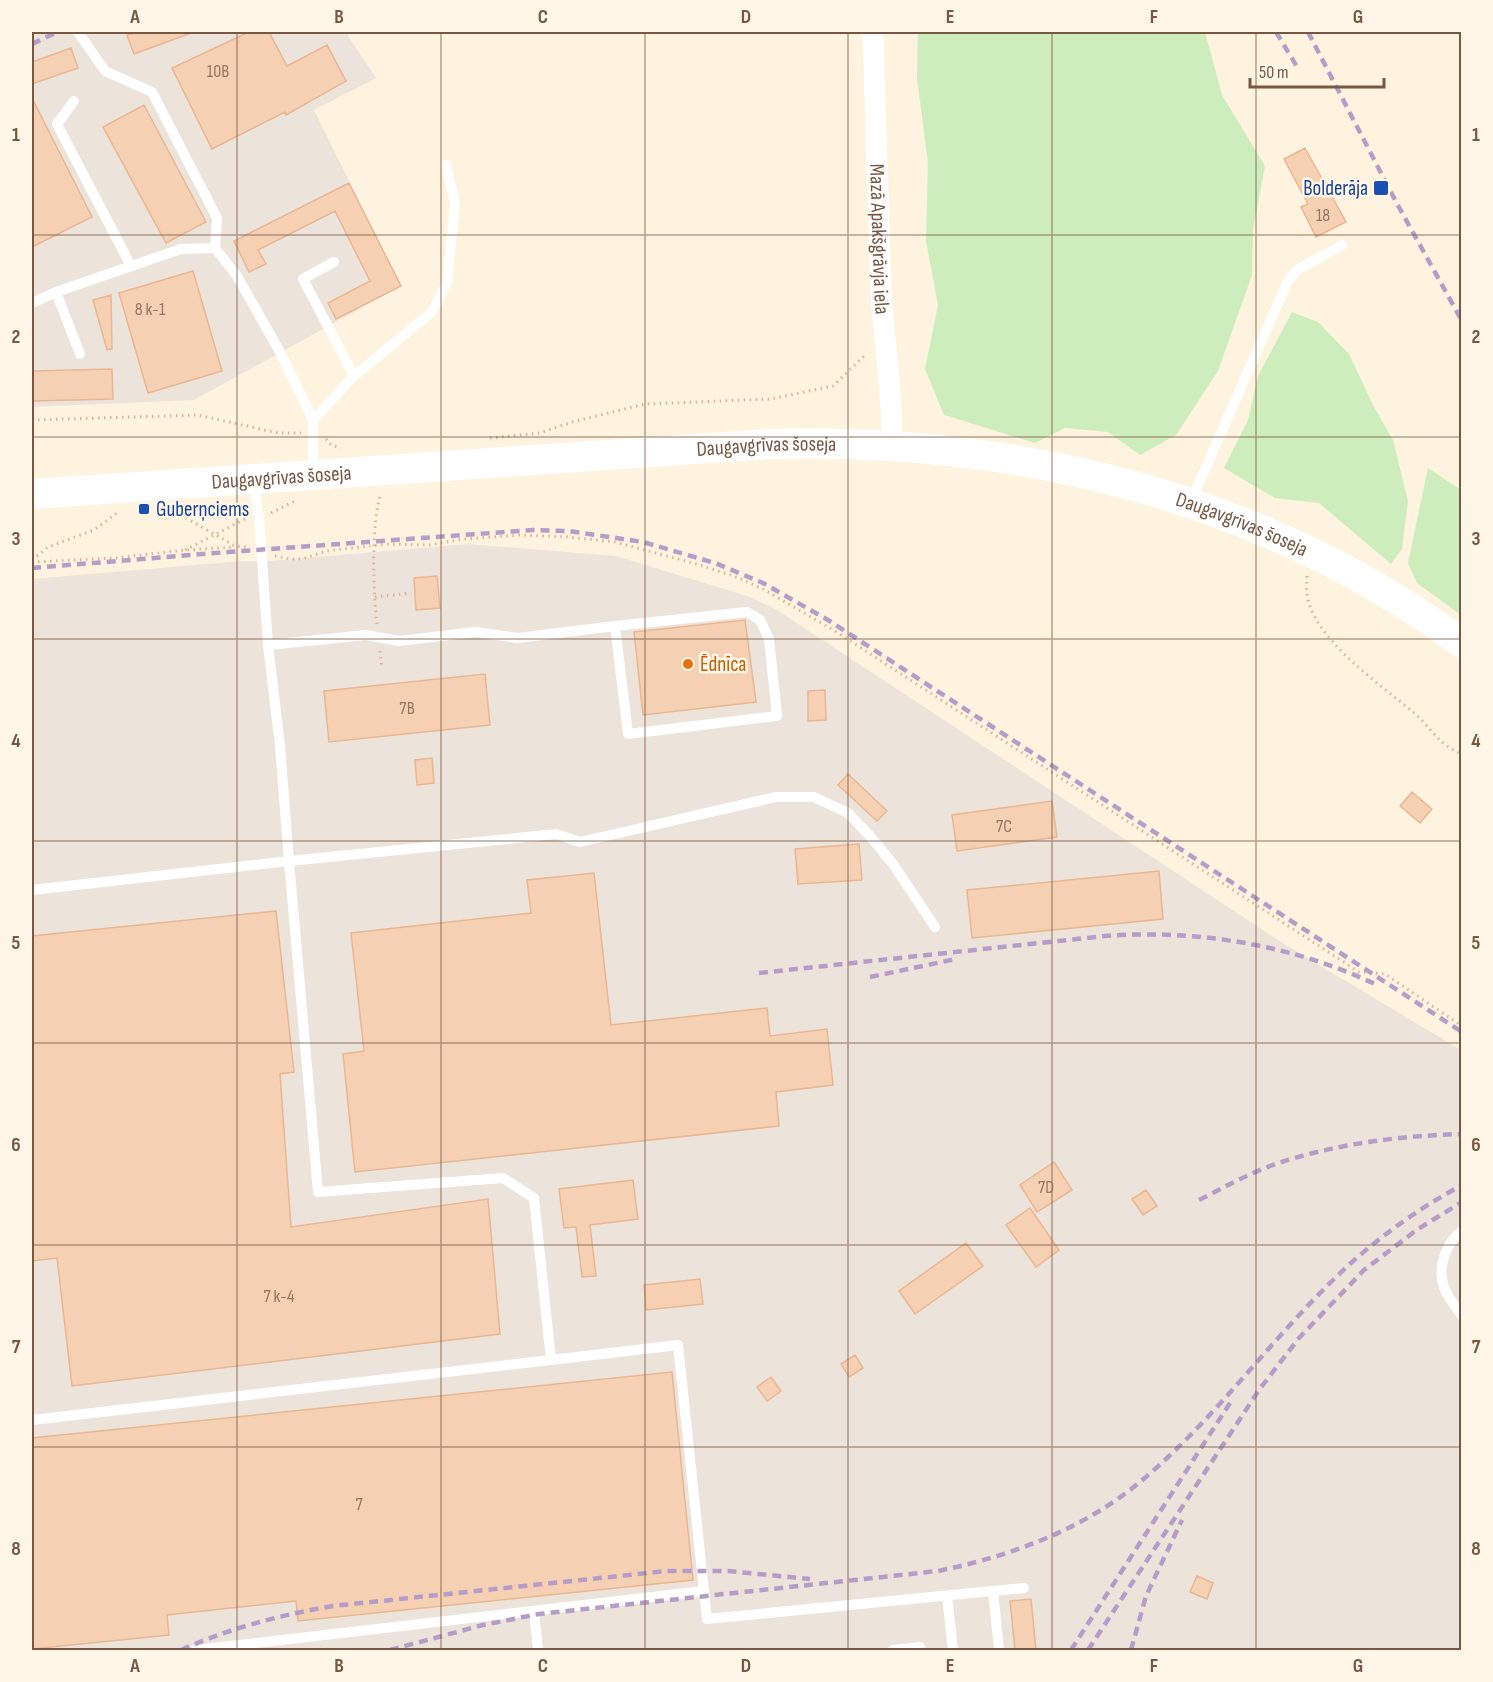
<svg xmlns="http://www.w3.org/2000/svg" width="1493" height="1682" font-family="'Sofia Sans Condensed',sans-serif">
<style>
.industrial{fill:#ece3db}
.green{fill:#ceedbc}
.building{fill:#f6d0b3;stroke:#eab692;stroke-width:1.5}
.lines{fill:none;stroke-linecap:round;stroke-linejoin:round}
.path{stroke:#dbb397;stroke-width:3;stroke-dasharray:1.5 4.5;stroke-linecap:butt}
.lane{stroke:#fff;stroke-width:10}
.street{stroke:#fff;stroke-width:21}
.secondary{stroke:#fff;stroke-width:30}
.rail{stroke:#b59dc8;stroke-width:4.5;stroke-dasharray:9 6;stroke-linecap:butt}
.grid{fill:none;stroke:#765844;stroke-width:1.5;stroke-opacity:0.55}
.transit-dot{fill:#1a4fb4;stroke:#fff6e7;stroke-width:2}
.food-dot{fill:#e8710a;stroke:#fff6e7;stroke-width:2}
.labels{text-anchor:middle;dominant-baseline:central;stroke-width:5;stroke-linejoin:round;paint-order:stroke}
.number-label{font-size:18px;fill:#967660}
.transit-label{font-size:21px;fill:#164399;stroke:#fff6e7;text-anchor:end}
.street-label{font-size:21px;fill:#765844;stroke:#fff6e7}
.food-label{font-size:21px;fill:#c56008;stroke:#fff6e7;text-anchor:start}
.neatline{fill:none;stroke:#765844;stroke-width:2}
.grid-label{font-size:20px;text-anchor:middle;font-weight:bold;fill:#765844}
</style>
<rect width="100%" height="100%" fill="#fef3de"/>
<path class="industrial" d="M32 32H350L348 36 376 78 314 110 401 286 194 400 32 407Z
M468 544 616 556 750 597 777 610 1284 944 1461 1050V1650H32V579L243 561H270Z"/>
<path class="green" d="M918 32H1205L1222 95 1265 166 1253 229 1252 275 1218 371 1176 435 1140 455 1108 432 1065 428 1035 443 944 415 925 369 938 305 926 241 928 163 917 78Z
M1292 312 1318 322 1349 354 1374 407 1393 440 1408 501 1402 549 1391 564 1319 503 1275 498 1224 468 1248 420 1258 376Z
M1428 468 1461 490V615L1417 583 1408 563Z"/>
<path class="building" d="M138 32H191V33L134 54 127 35Z
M249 32H269L287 66 327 45 346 81 286 115 285 112 212 149 172 68Z
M71 48 78 68 32 84V62Z
M32 98 92 217 32 247Z
M144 105 206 222 166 243 103 127Z
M1305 148 1346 222 1316 237 1301 207 1308 204 1284 159Z
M349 183 401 286 336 319 328 303 370 281 335 211 258 250 266 264 249 272 234 241Z
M193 271 222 371 148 393 119 293Z
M111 295 112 349 107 350 93 300Z
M112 369 113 399 32 401V371Z
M437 576 440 608 416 610 414 578Z
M745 620 756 702 643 715 634 632Z
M485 674 490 725 329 742 324 691Z
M825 690 826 720 808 721V691Z
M432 758 434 783 417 785 415 760Z
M848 774 887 811 877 821 838 785Z
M1412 792 1432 809 1420 823 1400 806Z
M1052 801 1057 837 957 851 952 815Z
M859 844 862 880 798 884 795 849Z
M1159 871 1163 919 972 938 967 890Z
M594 873 611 1025 767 1008 770 1036 827 1029 833 1085 776 1092 779 1126 355 1172 343 1054 364 1051 351 933 531 913 527 880Z
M276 911 294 1072 280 1074 291 1227 488 1199 500 1334 72 1386 57 1258 32 1261V936Z
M1054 1162 1072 1190 1037 1212 1020 1185Z
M633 1180 638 1219 590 1225 596 1276 582 1277 576 1227 564 1228 559 1189Z
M1146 1190 1157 1206 1143 1215 1132 1199Z
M1030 1208 1059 1250 1036 1267 1006 1225Z
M966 1243 983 1266 915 1314 899 1291Z
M700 1279 703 1304 646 1310 644 1285Z
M855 1355 863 1368 849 1377 841 1364Z
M672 1372 693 1580 298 1621 296 1601 167 1615 169 1635 32 1649V1438Z
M771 1377 781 1391 767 1401 757 1387Z
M1197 1576 1213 1583 1207 1599 1190 1592Z
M1031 1599 1036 1650H1015L1010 1601Z"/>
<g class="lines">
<path class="path" d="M32 420 198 415 278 433H301
M490 438 540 433 572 422 645 404 771 399 833 386 866 354
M326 439 331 445 341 448
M170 509 235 546 247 547
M271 513 295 501
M185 550 245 519
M275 556 290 559H302L327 551 387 544 429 545 465 539 520 535 567 537 615 542 700 565 739 578 763 589 835 631 1359 972 1385 974 1462 1026
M32 560 48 547 94 530 117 513
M32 562 115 558 185 550 234 547
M1307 576C1307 582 1306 589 1307 594 1312 638 1381 685 1413 712 1424 721 1432 733 1442 742 1448 747 1455 751 1462 755
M375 597 411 593
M377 624C373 592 371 522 381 493
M380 651 382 669"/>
<path class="lane" d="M78 32 105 71 152 92 217 218 215 248
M74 101 57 124 131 266
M334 262 303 279 354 376
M56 292 80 354
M32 303 56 292 181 249 215 248 237 276 280 352 313 420V472
M313 420 354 376 432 312 447 283 455 203 446 165
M253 480 259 518 268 645 280 746 289 861 556 834 580 842 776 797H814L848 813 870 836 893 864 935 927
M1191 501 1287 283 1297 270 1342 245
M268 645 366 635 399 641 475 632 518 638 615 626 628 734 777 716 769 639 760 620 747 612 615 626
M32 890 289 861 318 1192 503 1178 534 1198 551 1360 678 1345 704 1591 195 1650
M1462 1231C1446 1242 1437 1268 1444 1287 1447 1297 1456 1307 1462 1316
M32 1420 551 1360
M704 1591 707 1619 1024 1588
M993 1591 999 1650
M947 1596 953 1650
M534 1611 538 1650
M893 1650 920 1647"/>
<path class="street" id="s1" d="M873 32 881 291C884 343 893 393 892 445"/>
<path class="secondary" id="s2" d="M32 494 770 444C1021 438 1256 494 1462 643"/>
<path class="rail" d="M32 32H33
M1276 32 1299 70
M1308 32 1395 200 1462 321
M32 44 57 32
M32 568 228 552 533 530 569 531 643 542 715 563 763 583 828 620 1462 1032
M759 973 1105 936C1198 929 1294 945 1379 986
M870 977 956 959
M1199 1200C1223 1188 1246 1175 1270 1166 1332 1144 1397 1136 1462 1134
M181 1650C230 1628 280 1615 333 1606L667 1571H728L810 1579
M390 1650 483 1625 539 1614 938 1571C1011 1556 1082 1530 1140 1482 1211 1423 1265 1347 1331 1282 1369 1244 1414 1211 1462 1185
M1071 1650 1230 1403
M1088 1650 1259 1390 1299 1338 1364 1270 1418 1229 1462 1202
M1131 1650 1146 1596 1182 1520"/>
</g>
<path class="grid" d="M237 32V1650M441 32V1650M645 32V1650M848 32V1650M1052 32V1650M1256 32V1650M32 235H1462M32 437H1462M32 639H1462M32 841H1462M32 1043H1462M32 1245H1462M32 1447H1462"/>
<g class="transit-dot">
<rect x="1373" y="180" width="16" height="16" rx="3"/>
<rect x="138" y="503" width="12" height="12" rx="3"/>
</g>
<circle class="food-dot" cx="688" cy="664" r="6"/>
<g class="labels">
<g class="number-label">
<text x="218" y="71">10B</text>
<text x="1323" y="215">18</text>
<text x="150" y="309">8 k-1</text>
<text x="407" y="708">7B</text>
<text x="1004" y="826">7C</text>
<text x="1046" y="1187">7D</text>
<text x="279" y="1296">7 k-4</text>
<text x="359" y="1504">7</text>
</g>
<g class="transit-label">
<text x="1368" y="188">Bolderāja</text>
<text x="156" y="509" text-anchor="start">Guberņciems</text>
</g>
<g class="street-label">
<text stroke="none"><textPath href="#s1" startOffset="207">Mazā Apakšgrāvja iela</textPath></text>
<text stroke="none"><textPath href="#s2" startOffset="736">Daugavgrīvas šoseja</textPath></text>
<text stroke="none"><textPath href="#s2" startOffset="250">Daugavgrīvas šoseja</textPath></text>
<text stroke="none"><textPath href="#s2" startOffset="1222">Daugavgrīvas šoseja</textPath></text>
</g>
<g class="food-label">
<text x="700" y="664">Ēdnīca</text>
</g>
</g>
<rect width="1493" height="1682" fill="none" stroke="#fff6e7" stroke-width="66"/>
<path d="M1250 78v9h134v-9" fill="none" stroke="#765844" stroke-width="3"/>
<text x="1259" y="78" font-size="18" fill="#765844" stroke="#fff6e7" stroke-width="4.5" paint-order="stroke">50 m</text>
<rect x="33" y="33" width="1427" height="1616" class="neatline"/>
<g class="grid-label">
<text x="135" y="23">A</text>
<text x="339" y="23">B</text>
<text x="543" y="23">C</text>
<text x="746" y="23">D</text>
<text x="950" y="23">E</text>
<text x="1154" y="23">F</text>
<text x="1358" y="23">G</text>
<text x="16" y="141">1</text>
<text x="1476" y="141">1</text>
<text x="16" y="343">2</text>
<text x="1476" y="343">2</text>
<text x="16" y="545">3</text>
<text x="1476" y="545">3</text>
<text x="16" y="747">4</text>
<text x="1476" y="747">4</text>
<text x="16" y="949">5</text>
<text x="1476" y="949">5</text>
<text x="16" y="1151">6</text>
<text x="1476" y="1151">6</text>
<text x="16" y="1353">7</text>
<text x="1476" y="1353">7</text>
<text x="16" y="1555">8</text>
<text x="1476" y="1555">8</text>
<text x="135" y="1672">A</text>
<text x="339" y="1672">B</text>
<text x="543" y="1672">C</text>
<text x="746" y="1672">D</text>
<text x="950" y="1672">E</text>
<text x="1154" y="1672">F</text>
<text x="1358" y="1672">G</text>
</g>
</svg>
